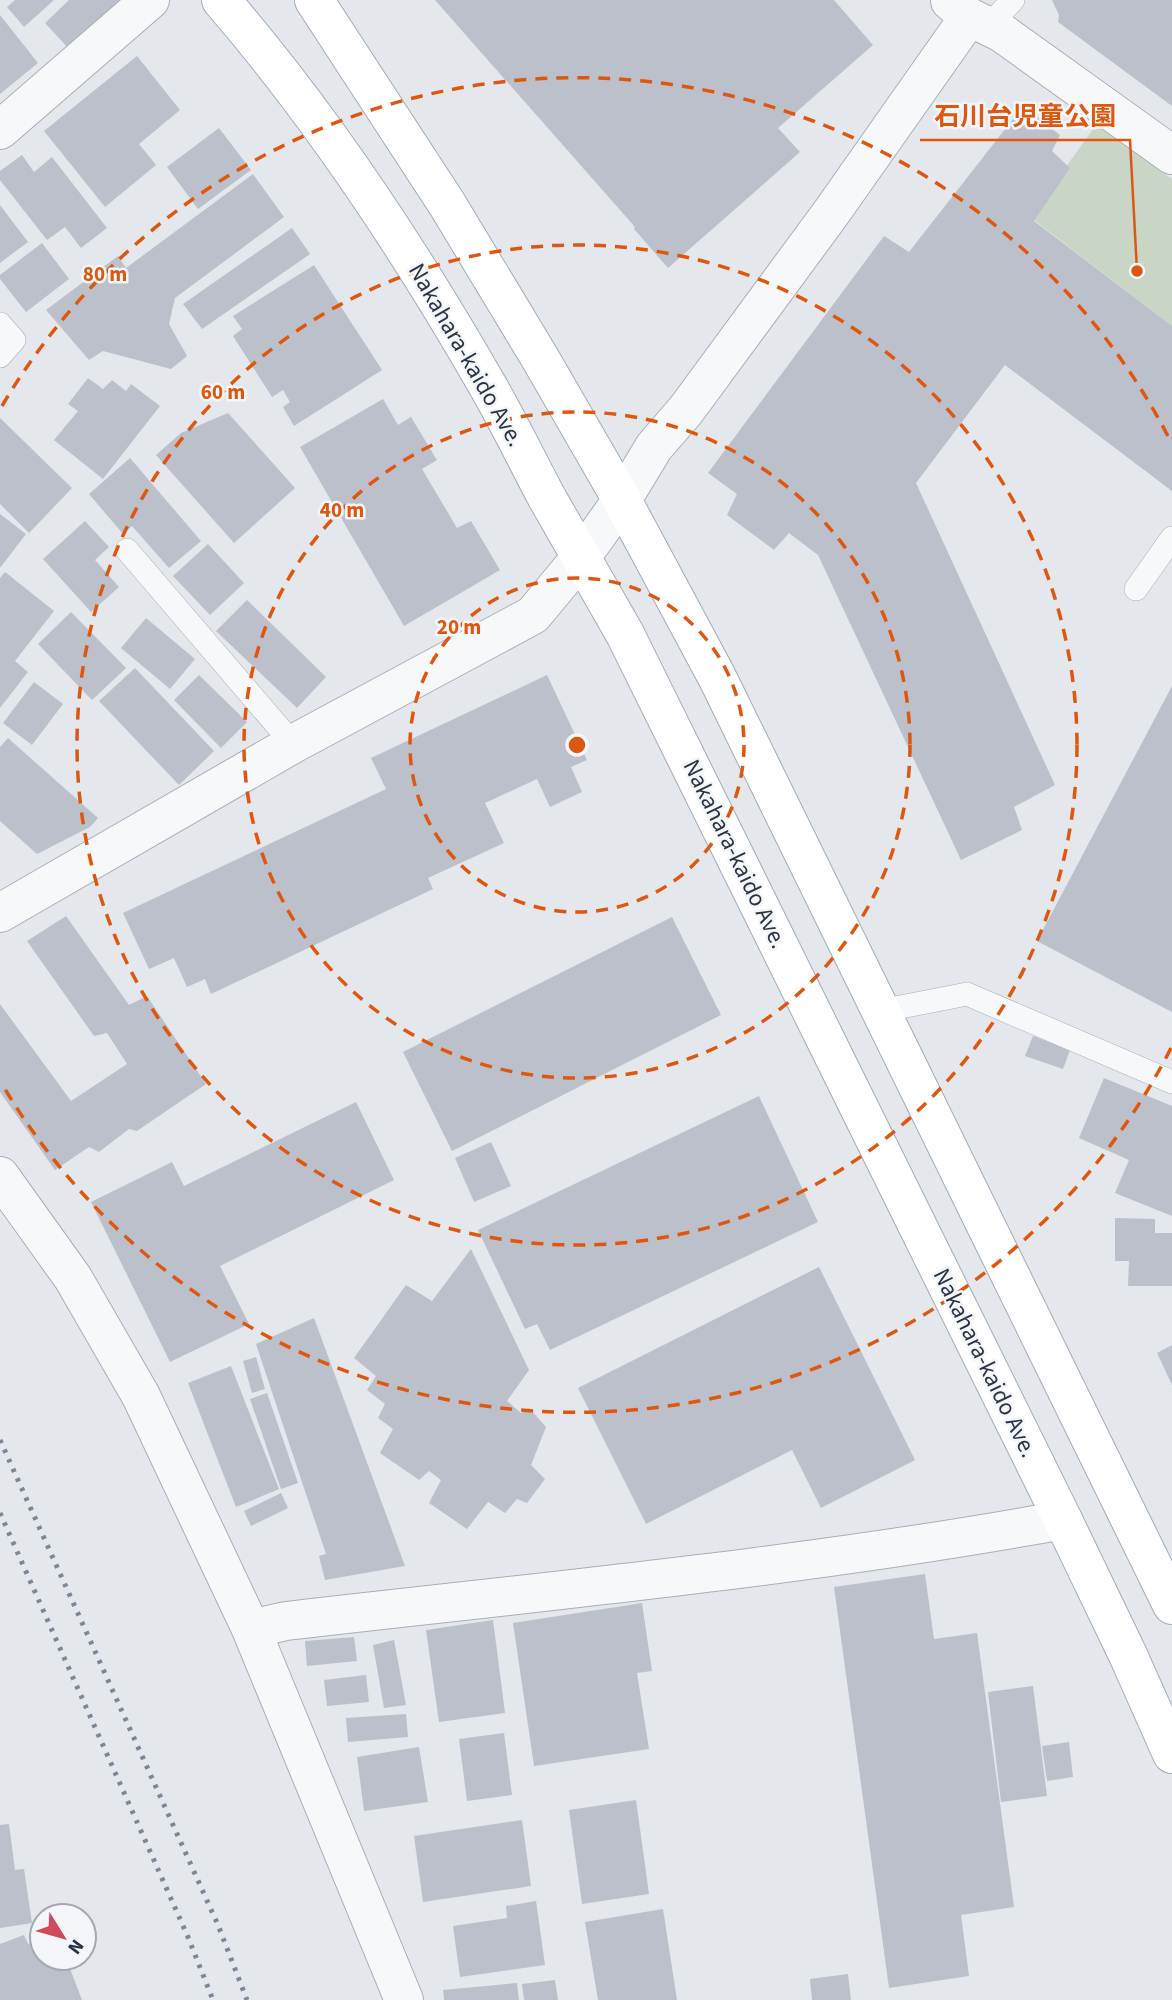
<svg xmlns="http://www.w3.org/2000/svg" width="1172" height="2000" font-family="'Source Sans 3','Noto Sans JP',sans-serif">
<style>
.green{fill:#c9d6c5}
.building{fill:#bbc0ca}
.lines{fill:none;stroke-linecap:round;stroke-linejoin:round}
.lane-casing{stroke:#a9aeb7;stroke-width:24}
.street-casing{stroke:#a9aeb7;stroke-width:40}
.primary-casing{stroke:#a3abb8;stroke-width:40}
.lane{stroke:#f7f8fa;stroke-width:23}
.street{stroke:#f7f8fa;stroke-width:38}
.primary{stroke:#fff;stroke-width:38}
.rail{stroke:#7d8696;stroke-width:5;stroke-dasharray:3.5 7;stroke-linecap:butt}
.ring{fill:none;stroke:#df570f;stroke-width:3.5;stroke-dasharray:12 9}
.labels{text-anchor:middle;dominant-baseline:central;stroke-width:5;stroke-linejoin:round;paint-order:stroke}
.street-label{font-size:24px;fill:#2b3445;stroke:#f4f6f9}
.centre{fill:#df570f;stroke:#f4f6f9;stroke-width:3.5}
.ring-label{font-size:21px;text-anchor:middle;font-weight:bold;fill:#df570f;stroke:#f4f6f9;stroke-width:5;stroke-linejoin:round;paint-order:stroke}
.leader{fill:none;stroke:#df570f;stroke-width:2.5}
.callout-dot{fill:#df570f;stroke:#f4f6f9;stroke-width:2.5}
.callout-label{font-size:26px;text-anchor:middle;font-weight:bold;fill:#df570f;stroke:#f4f6f9;stroke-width:5;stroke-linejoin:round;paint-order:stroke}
</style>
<rect width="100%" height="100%" fill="#e4e7ec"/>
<path class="green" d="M1096 125 1172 179V326L1030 217Z"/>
<path class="building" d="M15 0H54L24 27 7 7Z
M69 0H122L69 49 45 23Z
M435 0H834L873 45 778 128 800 152 668 268 634 229 635 227Z
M1052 0H1172V106L1058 22 1059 15Z
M0 15 38 63 0 94Z
M137 56 180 110 139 144 156 165 105 207 44 131Z
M1023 106 1060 135 1052 151 1070 168 1034 221 1172 326V491L1005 365 916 483 1055 785 1014 807 1022 830 961 860 818 555 789 533 774 550 727 515 737 494 708 473 884 236 909 252Z
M219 128 251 170 198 209 167 167Z
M22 155 34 172 52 157 107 228 81 248 65 227 47 240 0 180V171Z
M253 174 284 217 175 298 169 324 187 356 171 369 103 351 89 360 46 310 118 256 126 268Z
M0 205 28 242 0 263Z
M292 228 310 254 202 329 183 304Z
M42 243 69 279 26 312 0 279V275Z
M314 265 382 370 294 426 283 407 290 402 283 390 272 397 233 336 242 329 233 316Z
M88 378 103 389 112 380 126 391 131 384 160 406 103 479 54 440 78 411 68 404Z
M383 399 398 425 411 417 437 460 422 469 457 528 471 521 500 570 404 626 300 447Z
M228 413 295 488 234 543 156 455 181 433Z
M0 418 72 488 29 533 0 504Z
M130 458 201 541 169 568 132 526 123 534 89 494Z
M0 514 26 534 0 568Z
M85 521 109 547 95 560 119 587 91 612 43 559Z
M208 544 244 583 210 615 173 576Z
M5 572 54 611 15 661 28 672 0 708V578Z
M247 600 326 677 297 708 216 631Z
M71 612 126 668 92 700 38 644Z
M146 618 195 659 170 689 121 648Z
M135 668 214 751 179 785 99 701Z
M199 675 247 722 221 748 174 700Z
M547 675 587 760 571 767 582 792 550 807 537 779 485 803 504 843 428 878 433 889 211 994 205 979 187 987 174 958 149 969 123 913 386 789 371 758Z
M34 682 63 704 32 745 3 723Z
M1172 686V1012L1037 941Z
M8 738 98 818 90 827 37 854 0 821V747Z
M66 916 129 1005 147 996 206 1084 137 1131 129 1129 99 1152 89 1147 55 1170 0 1092V1004L71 1101 127 1064 107 1033 94 1036 27 941Z
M672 917 721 1015 452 1151 403 1052Z
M1033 1036 1070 1050 1063 1069 1025 1056Z
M1104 1078 1172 1106V1216L1115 1193 1129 1160 1079 1138Z
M759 1096 818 1222 550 1350 537 1324 525 1329 478 1230Z
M356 1102 394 1180 220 1266 249 1324 170 1362 91 1202 172 1162 184 1186Z
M491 1142 511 1186 474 1202 455 1158Z
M1115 1218 1155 1219V1233H1172V1286H1128L1129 1261H1115Z
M471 1249 529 1370 507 1401 521 1413 529 1408 546 1427 531 1465 545 1479 527 1503 517 1499 505 1513 488 1502 467 1529 429 1503 441 1480 429 1471 419 1480 380 1453 393 1429 378 1418 385 1404 367 1390 376 1376 354 1358 406 1285 432 1301Z
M819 1267 915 1460 821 1508 792 1450 646 1524 578 1388Z
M314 1318 405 1566 325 1580 319 1556 326 1554 256 1344Z
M1172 1345V1385L1157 1353Z
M256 1357 265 1389 252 1393 243 1361Z
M231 1366 279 1489 236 1507 188 1383Z
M267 1393 298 1483 281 1489 250 1399Z
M281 1493 288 1508 251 1526 244 1511Z
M925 1574 934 1639 977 1633 1014 1907 961 1915 969 1976 889 1988 834 1587Z
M642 1603 652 1671 637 1673 649 1749 534 1766 513 1623Z
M493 1620 505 1713 439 1722 426 1630Z
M354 1637 357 1661 307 1666 305 1641Z
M394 1640 406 1705 384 1708 373 1645Z
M366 1675 369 1702 327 1706 324 1680Z
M1033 1686 1047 1796 1001 1802 988 1692Z
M406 1714 408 1737 348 1742 346 1718Z
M504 1733 512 1795 467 1801 459 1739Z
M1069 1742 1073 1777 1047 1781 1042 1746Z
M419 1747 428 1802 364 1811 357 1757Z
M636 1800 649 1894 582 1904 569 1810Z
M522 1820 531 1886 423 1902 414 1836Z
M9 1824 15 1870 24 1869 32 1923 0 1928V1825Z
M536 1901 545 1965 460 1977 453 1926 507 1918 506 1906Z
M663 1909 677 2000H598L585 1922Z
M24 1935 28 1944 42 1938V1958H66L82 2000H0V1944Z
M848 1974 851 2000H812L810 1979Z
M555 1980 558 2000H524L522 1984Z
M517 1983 519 2000H444L443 1990Z"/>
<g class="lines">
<g class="lane-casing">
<path id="lane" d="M988 26 1013 0
M0 324 14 340 0 356
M127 550 293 744
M1136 589 1172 538
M880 1011 967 994 1172 1082"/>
</g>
<g class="street-casing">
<path id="street" d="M950 1 969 17 1002 33 1172 155
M0 130 150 0
M0 913 293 744 533 615 582 556 622 500 654 447 686 410 831 213 969 17
M0 1176 73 1278 141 1396 251 1629 404 2000
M251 1629 286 1621C545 1591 806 1567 1063 1520"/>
</g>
<g class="primary-casing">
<path id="primary" d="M221 0C323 118 411 252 489 388 509 423 527 460 546 496 572 542 599 588 625 634L1063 1520 1128 1655 1172 1754
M314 0 447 204 540 358 622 500 717 677 1172 1605"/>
</g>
<use href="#lane" class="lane"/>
<use href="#street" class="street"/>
<use href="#primary" class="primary"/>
<path class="rail" d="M0 1440 218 1925 247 2000
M0 1513 188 1937 213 2000"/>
</g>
<g class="ring">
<circle cx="577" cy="745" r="167"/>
<circle cx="577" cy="745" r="333"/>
<circle cx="577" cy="745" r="500"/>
<path d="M1171 1048A667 667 0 0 1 2 1084M2 406A667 667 0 0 1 1171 442"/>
</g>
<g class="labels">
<g class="street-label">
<text transform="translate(466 355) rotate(60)">Nakahara-kaido Ave.</text>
<text transform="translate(735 854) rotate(64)">Nakahara-kaido Ave.</text>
<text transform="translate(985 1363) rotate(64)">Nakahara-kaido Ave.</text>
</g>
</g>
<circle cx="577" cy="745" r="10" class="centre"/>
<g class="ring-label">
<text x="105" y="281">80 m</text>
<text x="223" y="399">60 m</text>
<text x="342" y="517">40 m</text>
<text x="459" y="634">20 m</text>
</g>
<path class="leader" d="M1137 271L1130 140H920"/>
<circle class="callout-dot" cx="1137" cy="271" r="7"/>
<g class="callout-label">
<text x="1025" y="125">石川台児童公園</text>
</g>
<g transform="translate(63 1937) rotate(127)"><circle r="33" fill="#f4f6f9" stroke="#a4a8b1" stroke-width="2"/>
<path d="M0-5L12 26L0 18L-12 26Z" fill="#d1495b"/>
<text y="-10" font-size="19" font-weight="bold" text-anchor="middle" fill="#2b3445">N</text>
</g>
</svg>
